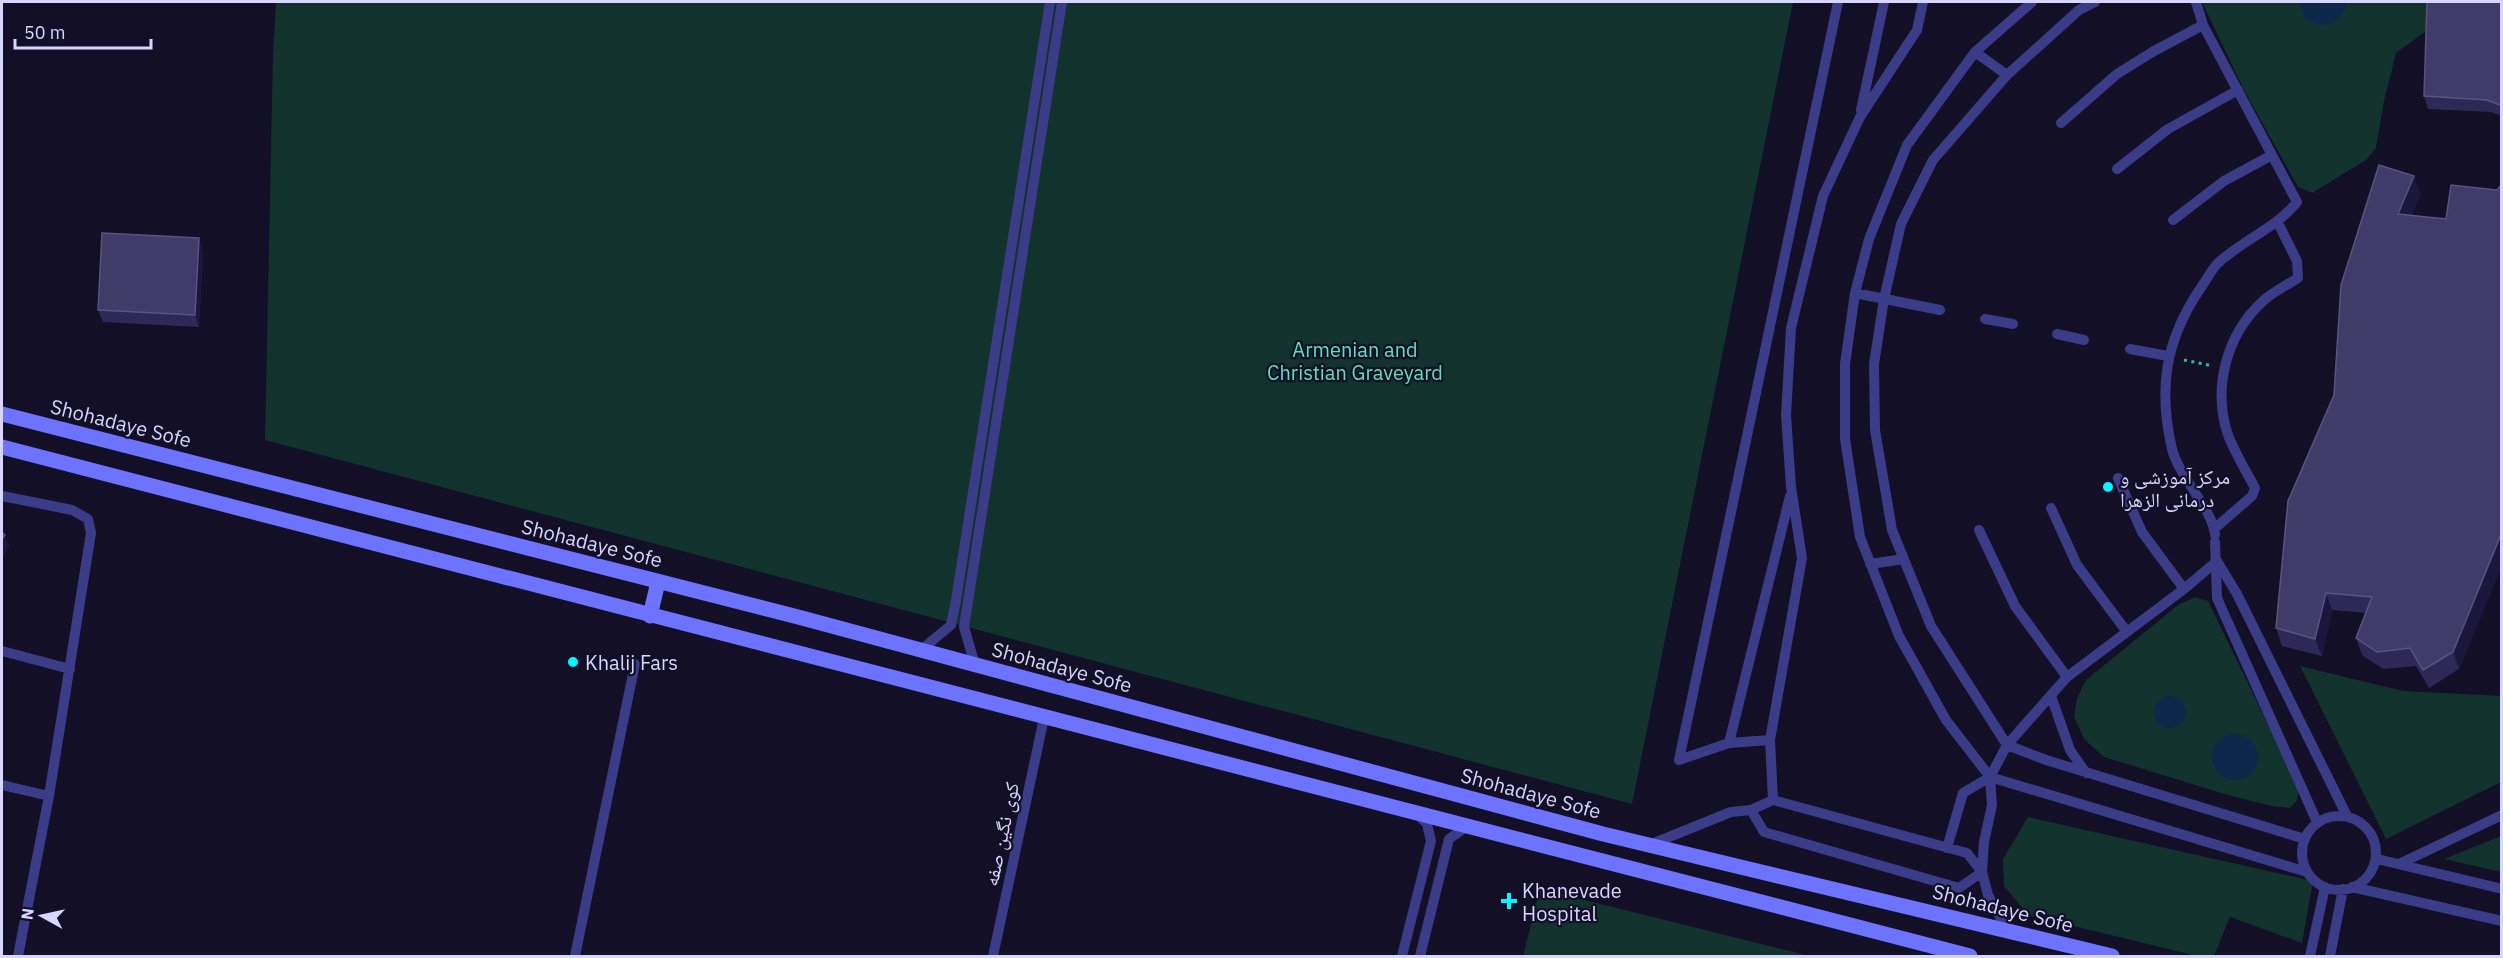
<svg xmlns="http://www.w3.org/2000/svg" width="2503" height="958" font-family="'IBM Plex Sans','Noto Naskh Arabic',sans-serif">
<style>
.green{fill:#12322e}
.water{fill:#0c274a}
.lines{fill:none;stroke-linecap:round;stroke-linejoin:round}
.path{stroke:#2ebba9;stroke-width:3;stroke-dasharray:3 4.5;stroke-linecap:butt}
.service{stroke:#3a3c87;stroke-width:10}
.secondary{stroke:#6d73ff;stroke-width:15}
.wall{fill:#2e2856}
.shaded-wall{fill:#1b163b}
.building{fill:#403b68;stroke:#585380;stroke-width:1.5}
.poi-dot{fill:#02f6ff;stroke:#120f27;stroke-width:2}
.labels{text-anchor:middle;dominant-baseline:central;stroke-width:4.5;stroke-linejoin:round;paint-order:stroke}
.park-label{font-size:20px;fill:#5fe2b8;stroke:#120f27}
.street-label{font-size:20px;fill:#d8d6ff;stroke:#120f27}
.poi-label{font-size:20px;fill:#d8d6ff;stroke:#120f27;text-anchor:start}
</style>
<rect width="100%" height="100%" fill="#120f27"/>
<path class="green" d="M276 2H1793L1632 804 265 440 273 55Z
M2202 2H2427L2426 31 2396 53 2384 101 2376 148 2366 160 2312 193 2298 187 2244 90Z
M2195 597 2208 601 2299 788 2297 800 2290 808 2272 806 2228 795 2104 757 2084 739 2074 717 2077 698 2086 680 2178 605Z
M2300 666 2403 691 2501 696V782L2386 839Z
M2028 817 2313 881 2302 943 2230 917 2214 956H2197L2028 915 2004 886 2003 859Z
M2501 836V872L2444 859Z
M1540 889 1810 956H1523Z"/>
<path class="water" d="M2299 2H2346C2345 24 2324 30 2307 20Z
M2154 712a16 16 0 1 1 32 0a16 16 0 1 1-32 0Z
M2212 757a23 23 0 1 1 46 0a23 23 0 1 1-46 0Z"/>
<g class="lines">
<path class="path" d="M2184 360 2213 366"/>
<path class="service" d="M2032 2 1975 52 1907 145 1869 239 1855 293 1845 364V439L1860 537 1899 636 1946 720 1990 777 2307 872
M2095 2 2079 10 2007 75 1933 160 1901 224 1884 299 1874 364 1875 430 1892 530 1931 626 2007 745 2046 760 2305 839
M2196 2 2203 25 2297 202C2276 228 2243 240 2218 263 2211 270 2206 281 2200 289 2165 341 2158 389 2172 449 2179 477 2213 510 2215 535
M1975 52 2007 75
M1861 110 1884 2
M2061 123 2117 74 2154 51 2203 25
M2117 169 2168 129 2238 90
M2173 220 2224 181 2272 155
M1855 293 1940 310
M1985 319 2013 324
M2057 334 2084 340
M2130 349 2168 356
M2118 478 2142 532 2184 589
M2 496 72 510 88 519 91 533 49 796 18 956
M2051 508 2077 565 2127 632
M2214 529 2252 496 2255 488C2246 471 2235 453 2228 435 2212 387 2227 334 2263 301 2273 292 2287 285 2298 278L2297 261 2277 221
M1979 530 2015 606 2067 677
M2215 542 2217 598 2317 822
M2217 561 2237 594 2347 816
M1870 564 1904 559
M921 650 951 625 956 600 1050 2
M2 651 70 669
M975 665 964 627 1062 2
M2051 696 2070 750 2086 773
M1729 743 1790 496
M1679 760 1838 2
M1679 760 1729 743 1770 740
M1990 777 2007 745 2067 677 2184 589 2217 561
M2 785 49 796
M1773 800 1770 740 1802 558 1791 487 1786 415 1791 328 1823 196 1860 117 1917 30 1923 2
M1751 810 1764 832 1959 888 1982 872
M2302 853a37 37 0 1 1 74 0a37 37 0 1 1-74 0Z
M1649 845 1731 812 1751 810 1773 800 1967 853 1982 872
M1947 848 1963 793 1990 777 1992 805 1984 842 1982 872 1988 895 2007 930
M2377 859 2502 889
M2399 864 2502 815
M2352 887 2502 921
M575 956 635 664
M993 956 1044 718
M1402 956 1431 841 1427 824 1418 815
M1420 956 1449 839 1466 827
M2310 956 2325 887
M2330 956 2343 889"/>
<path class="secondary" d="M2 414 802 618 1603 834 2112 956
M2 447 1970 956
M650 616 658 582"/>
</g>
<path class="wall" d="M2502 2V116L2491 112 2428 109 2424 96Z
M2502 184V565L2459 669 2429 688 2416 666 2383 669 2362 655 2356 638 2366 613 2332 610 2322 656 2282 646 2276 628 2288 501 2421 194 2411 216 2446 219 2497 190Z
M203 250 199 327 103 322 98 310Z"/>
<path class="shaded-wall" d="M2414 176 2421 194 2405 232 2398 214Z
M199 238 203 250 199 327 195 315Z
M2502 532V565L2459 669 2453 652Z
M5 535 10 548 2 556V539Z
M2326 593 2332 610 2322 656 2315 639Z"/>
<path class="building" d="M2427 2H2502V106L2487 100 2424 96Z
M2379 165 2414 176 2398 214 2446 219 2451 185 2497 190 2502 184V532L2453 652 2423 670 2410 648 2377 652 2356 638 2372 597 2326 593 2315 639 2276 628 2288 501 2334 395 2341 285Z
M102 233 199 238 195 315 98 310Z
M2 532 5 535 2 539Z"/>
<g class="poi-dot">
<circle cx="2108" cy="487" r="6"/>
<circle cx="573" cy="662" r="6"/>
<path d="M1506 892h6v6h6v6h-6v6h-6v-6h-6v-6h6z"/>
</g>
<g class="labels">
<g class="park-label">
<text x="1355" y="349">Armenian and<tspan x="1355" dy="23">Christian Graveyard</tspan></text>
</g>
<g class="street-label">
<text transform="translate(121 423) rotate(14)">Shohadaye Sofe</text>
<text transform="translate(592 543) rotate(14)">Shohadaye Sofe</text>
<text transform="translate(1062 667) rotate(15)">Shohadaye Sofe</text>
<text transform="translate(1531 793) rotate(15)">Shohadaye Sofe</text>
<text transform="translate(1001 834) rotate(-78)">کوی نگین صفه</text>
<text transform="translate(2003 908) rotate(14)">Shohadaye Sofe</text>
</g>
<g class="poi-label">
<text x="2120" y="476">مرکز آموزشی و<tspan x="2120" dy="23">درمانی الزهرا</tspan></text>
<text x="585" y="662">Khalij Fars</text>
<text x="1522" y="890">Khanevade<tspan x="1522" dy="23">Hospital</tspan></text>
</g>
</g>
<rect width="2503" height="958" fill="none" stroke="#d8d6ff" stroke-width="6"/>
<g transform="translate(42 916) rotate(278)" stroke="#120f27" stroke-width="4.5" paint-order="stroke">
<path d="M0-4.5L10 22L0 15L-10 22Z" fill="#d8d6ff"/>
<text y="-9" font-size="16" font-weight="bold" text-anchor="middle" fill="#d8d6ff">N</text>
</g>
<path d="M15 39v9h136v-9" fill="none" stroke="#d8d6ff" stroke-width="3"/>
<text x="24" y="39" font-size="18" fill="#d8d6ff" stroke="#120f27" stroke-width="4.5" paint-order="stroke">50 m</text>
</svg>
